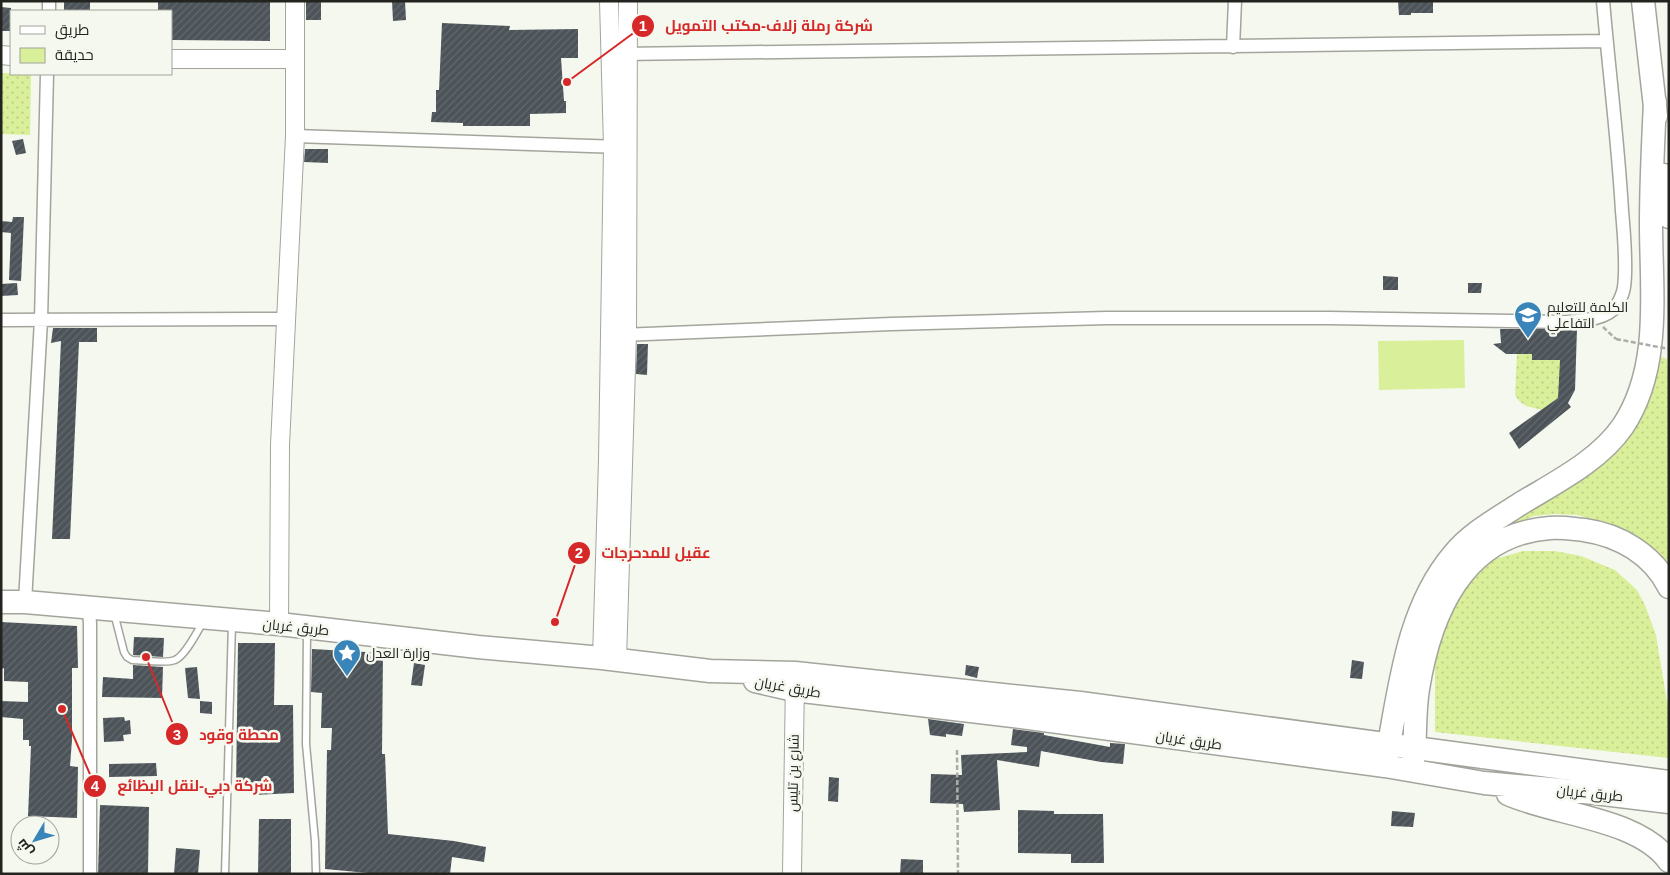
<svg xmlns="http://www.w3.org/2000/svg" width="1670" height="875" font-family="Helvetica,Cairo,sans-serif">
<style>
.grass{fill:url(#grass-dots)}
.park{fill:#daef99}
.building{fill:url(#building-hatch)}
.lines{fill:none;stroke-linecap:round;stroke-linejoin:round}
.lane-casing{stroke:#a3a59d;stroke-width:9}
.street-casing{stroke:#a3a59d;stroke-width:15}
.secondary-casing{stroke:#a3a59d;stroke-width:20}
.highway-casing{stroke:#a3a59d;stroke-width:25}
.path{stroke:#abada6;stroke-width:2.5;stroke-dasharray:5 2.5;stroke-linecap:butt}
.lane{stroke:#fff;stroke-width:6}
.street{stroke:#fff;stroke-width:12}
.secondary{stroke:#fff;stroke-width:18}
.highway{stroke:#fff;stroke-width:22}
.path-bridge{stroke:#abada6;stroke-width:2.5;stroke-dasharray:5 2.5;stroke-linecap:butt}
.labels{text-anchor:middle;dominant-baseline:central;stroke-width:5;stroke-linejoin:round;paint-order:stroke}
.poi-label{font-size:14px;fill:#232420;stroke:#f5f8ef;text-anchor:start}
.street-label{font-size:14px;fill:#232420;stroke:#f5f8ef}
.leader{fill:none;stroke:#d62828;stroke-width:2}
.callout-dot{fill:#d62828;stroke:#f5f8ef;stroke-width:2}
.mark-label{font-size:15px;text-anchor:middle;font-weight:bold;fill:#fff}
.callout-label{font-size:15px;text-anchor:middle;font-weight:bold;fill:#d62828;stroke:#f5f8ef;stroke-width:5;stroke-linejoin:round;paint-order:stroke}
</style>
<defs>
<pattern id="grass-dots" width="8" height="8" patternUnits="userSpaceOnUse" patternTransform="scale(1.25)"><rect width="8" height="8" fill="#daef99"/><path d="M2 2h.1M6 6h.1" fill="none" stroke="#bbcd84" stroke-width="1.8" stroke-linecap="round"/></pattern>
<pattern id="building-hatch" width="6" height="6" patternUnits="userSpaceOnUse" patternTransform="scale(1.25)"><rect width="6" height="6" fill="#4d5459"/><path d="M-1 1l2-2M0 6l6-6M5 7l2-2" fill="none" stroke="#63696d"/></pattern>
</defs>
<rect width="100%" height="100%" fill="#f5f8ef"/>
<path class="grass" d="M1 73 31 74 30 135 1 134Z
M1517 354H1532V360H1560L1561 396 1542 410 1526 406 1519 401 1515 395Z
M1655 355 1667 359 1669 383V580L1619 530 1599 521 1577 515 1554 514 1534 516 1490 534 1616 445Z
M1523 551H1555L1581 556 1615 570 1637 590 1645 605 1656 635 1669 714V758L1435 732V656L1449 610 1469 579 1492 560Z"/>
<path class="park" d="M1464 340 1465 388 1379 390 1378 341Z"/>
<path class="building" d="M64 1H90V11H64Z
M158 1H270V41L171 40V11H158Z
M392 1H405L406 20 393 21Z
M1398 1H1433V13H1411V15H1399Z
M306 2H321V20H306Z
M1 7 11 8V31H1Z
M442 23 510 26 509 30 578 29V58H561L564 101H566V113L530 114V126H463V123L431 122 432 112H436V90H439Z
M23 139 26 153 16 155 12 141Z
M305 149H328V163L304 162Z
M13 217H24L21 281 9 280 11 233 1 232V221L12 222Z
M1383 276 1398 277V290H1383Z
M17 283 18 295 1 296V284Z
M1468 283H1482L1481 293H1468Z
M53 328H97V342H79L70 539H52L61 341 51 343Z
M1500 329H1577L1575 390 1568 403 1571 407 1519 449 1509 433 1558 398 1560 360H1532V354H1506L1493 344 1501 343Z
M637 344H648L647 375 636 374Z
M1 622 77 626 78 668H72V740L70 766 78 767 77 818 28 816 31 746H29V740H23V719L1 717V701L28 702V682L4 681V668L1 669Z
M134 637 164 638 163 657 133 655Z
M238 643H275L274 705H293L294 793 253 795V790H236Z
M312 649 383 653 382 754H385L388 834 454 841 486 847 484 862 452 857 450 874H379L325 869 327 750H331L332 728H321L322 693 311 692Z
M1352 660 1364 662 1362 679 1350 678Z
M414 663 425 665 422 686 411 685Z
M133 665 163 667 162 698 102 697 103 677 133 679Z
M966 665 979 667 977 678 965 675Z
M197 667 200 699 188 698 185 668Z
M200 701 212 702V714L200 713Z
M124 717 125 721 130 720 131 734 123 735 124 741 104 742 103 718Z
M928 719 964 724 962 736 946 734V737L930 735Z
M1013 729 1044 733V735L1110 747V743L1125 744 1123 764 1101 762 1041 751 1039 767 997 760 1000 810 964 812 963 804 930 803 931 774 962 775 961 755 1027 752V747L1011 745Z
M156 763 157 776 109 777V764Z
M829 777 839 778 838 802 828 801Z
M100 805 149 807 148 874H98Z
M1018 810 1054 811V814H1103L1104 863H1071V854L1018 853Z
M1392 811 1415 813 1413 827 1391 826Z
M259 819H291V874H258Z
M176 848 200 850 198 874H174Z
M901 859 923 860V874H900Z"/>
<g class="lines">
<g class="lane-casing">
<path id="lane" d="M114 613 124 652 127 657 132 660C143 660 166 664 175 660 185 656 197 632 203 622
M307 630 306 744 315 841 316 874
M225 874 232 623"/>
</g>
<g class="street-casing">
<path id="street" d="M49 11V1
M1233 47 1235 1
M622 54 1606 41
M295 136 621 147
M1 320 286 319
M621 335 891 324 1107 318H1329L1564 322C1580 321 1607 320 1617 305 1620 300 1623 294 1624 287 1627 266 1624 233 1622 211 1618 141 1609 71 1603 1
M25 602 41 320 47 74
M89 608 90 624V874"/>
</g>
<g class="secondary-casing">
<path id="secondary" d="M1 55 11 56
M171 59H295
M279 624 280 445 295 136V1
M602 658 608 460 613 147 609 1
M617 660 627 334 628 1
M792 874 795 679"/>
</g>
<g class="highway-casing">
<path id="highway" d="M1643 1 1656 116
M1664 175 1669 217
M1 602H25L279 624 478 647 602 658 710 671 795 673 1080 703 1669 782
M755 681 794 690 1013 716 1385 766 1484 783 1595 793 1669 802
M1386 759C1400 690 1406 611 1453 555 1471 533 1497 519 1520 504 1556 482 1599 461 1623 426 1662 367 1651 291 1651 224 1651 184 1653 143 1655 102
M1413 761C1416 737 1414 713 1418 689 1430 614 1463 534 1550 528 1562 527 1573 529 1584 530 1620 535 1653 555 1669 587
M1508 794C1554 815 1638 818 1669 861"/>
</g>
<path class="path" d="M1603 327 1616 339
M957 750 958 874"/>
<use href="#lane" class="lane"/>
<use href="#street" class="street"/>
<use href="#secondary" class="secondary"/>
<use href="#highway" class="highway"/>
<path class="path-bridge" d="M1616 339 1669 349"/>
</g>
<defs>
<g id="school-pin" transform="scale(1.4375)"><path d="M0 17L-7.5 6A9.5 9.5 0 1 1 7.5 6Z" fill="#3984b8" stroke="#f5f8ef"/><path d="M0-5L7-2L0 1L-7-2ZM-4 1L0 2.5L4 1V4Q0 6-4 4Z" fill="#fff"/></g>
<g id="sight-pin" transform="scale(1.4375)"><path d="M0 17L-7.5 6A9.5 9.5 0 1 1 7.5 6Z" fill="#3984b8" stroke="#f5f8ef"/><path d="M0-6L1.8-2.2L6-1.7L2.9 1.2L3.7 5.4L0 3.3L-3.7 5.4L-2.9 1.2L-6-1.7L-1.8-2.2Z" fill="#fff"/></g>
</defs>
<g fill-rule="evenodd">
<use href="#school-pin" x="1528" y="315"/>
<use href="#sight-pin" x="347" y="653"/>
</g>
<g class="labels">
<g class="poi-label">
<text x="1547" y="307">الكلمة للتعليم<tspan x="1547" dy="16">التفاعلي</tspan></text>
<text x="366" y="653">وزارة العدل</text>
</g>
<g class="street-label">
<text transform="translate(296 627) rotate(6)">طريق غريان</text>
<text transform="translate(788 687) rotate(10)">طريق غريان</text>
<text transform="translate(1189 740) rotate(8)">طريق غريان</text>
<text transform="translate(793 773) rotate(-89)">شارع بن تليس</text>
<text transform="translate(1590 793) rotate(6)">طريق غريان</text>
</g>
</g>
<path class="leader" d="M567 82L643 26M555 622L579 553M146 657L177 734M62 709L95 786"/>
<g class="callout-dot">
<circle cx="567" cy="82" r="5"/>
<circle cx="555" cy="622" r="5"/>
<circle cx="146" cy="657" r="5"/>
<circle cx="62" cy="709" r="5"/>
<circle cx="643" cy="26" r="12"/>
<circle cx="579" cy="553" r="12"/>
<circle cx="177" cy="734" r="12"/>
<circle cx="95" cy="786" r="12"/>
</g>
<g class="mark-label">
<text x="643" y="31">1</text>
<text x="579" y="558">2</text>
<text x="177" y="740">3</text>
<text x="95" y="791">4</text>
</g>
<g class="callout-label">
<text x="769" y="31">شركة رملة زلاف-مكتب التمويل</text>
<text x="656" y="558">عقيل للمدحرجات</text>
<text x="239" y="740">محطة وقود</text>
<text x="195" y="791">شركة دبي-لنقل البظائع</text>
</g>
<rect width="1670" height="875" fill="none" stroke="#232420" stroke-width="5"/>
<rect x="10" y="10" width="162" height="65" fill="#f5f8ef" stroke="#a1a39c"/>
<rect x="20" y="26" width="25" height="8" fill="#ffffff" stroke="#a1a39c"/>
<text x="55" y="35" font-size="15" fill="#232420">طريق</text>
<rect x="20" y="48" width="25" height="15" fill="#daef99" stroke="#a1a39c"/>
<text x="55" y="60" font-size="15" fill="#232420">حديقة</text>
<g transform="translate(35 840) rotate(232)"><circle r="24" fill="#f5f8ef" stroke="#a1a39c"/>
<path d="M0-4L9 19L0 12L-9 19Z" fill="#3984b8"/>
<text y="-8" font-size="14" font-weight="bold" text-anchor="middle" fill="#232420">ش</text>
</g>
</svg>
